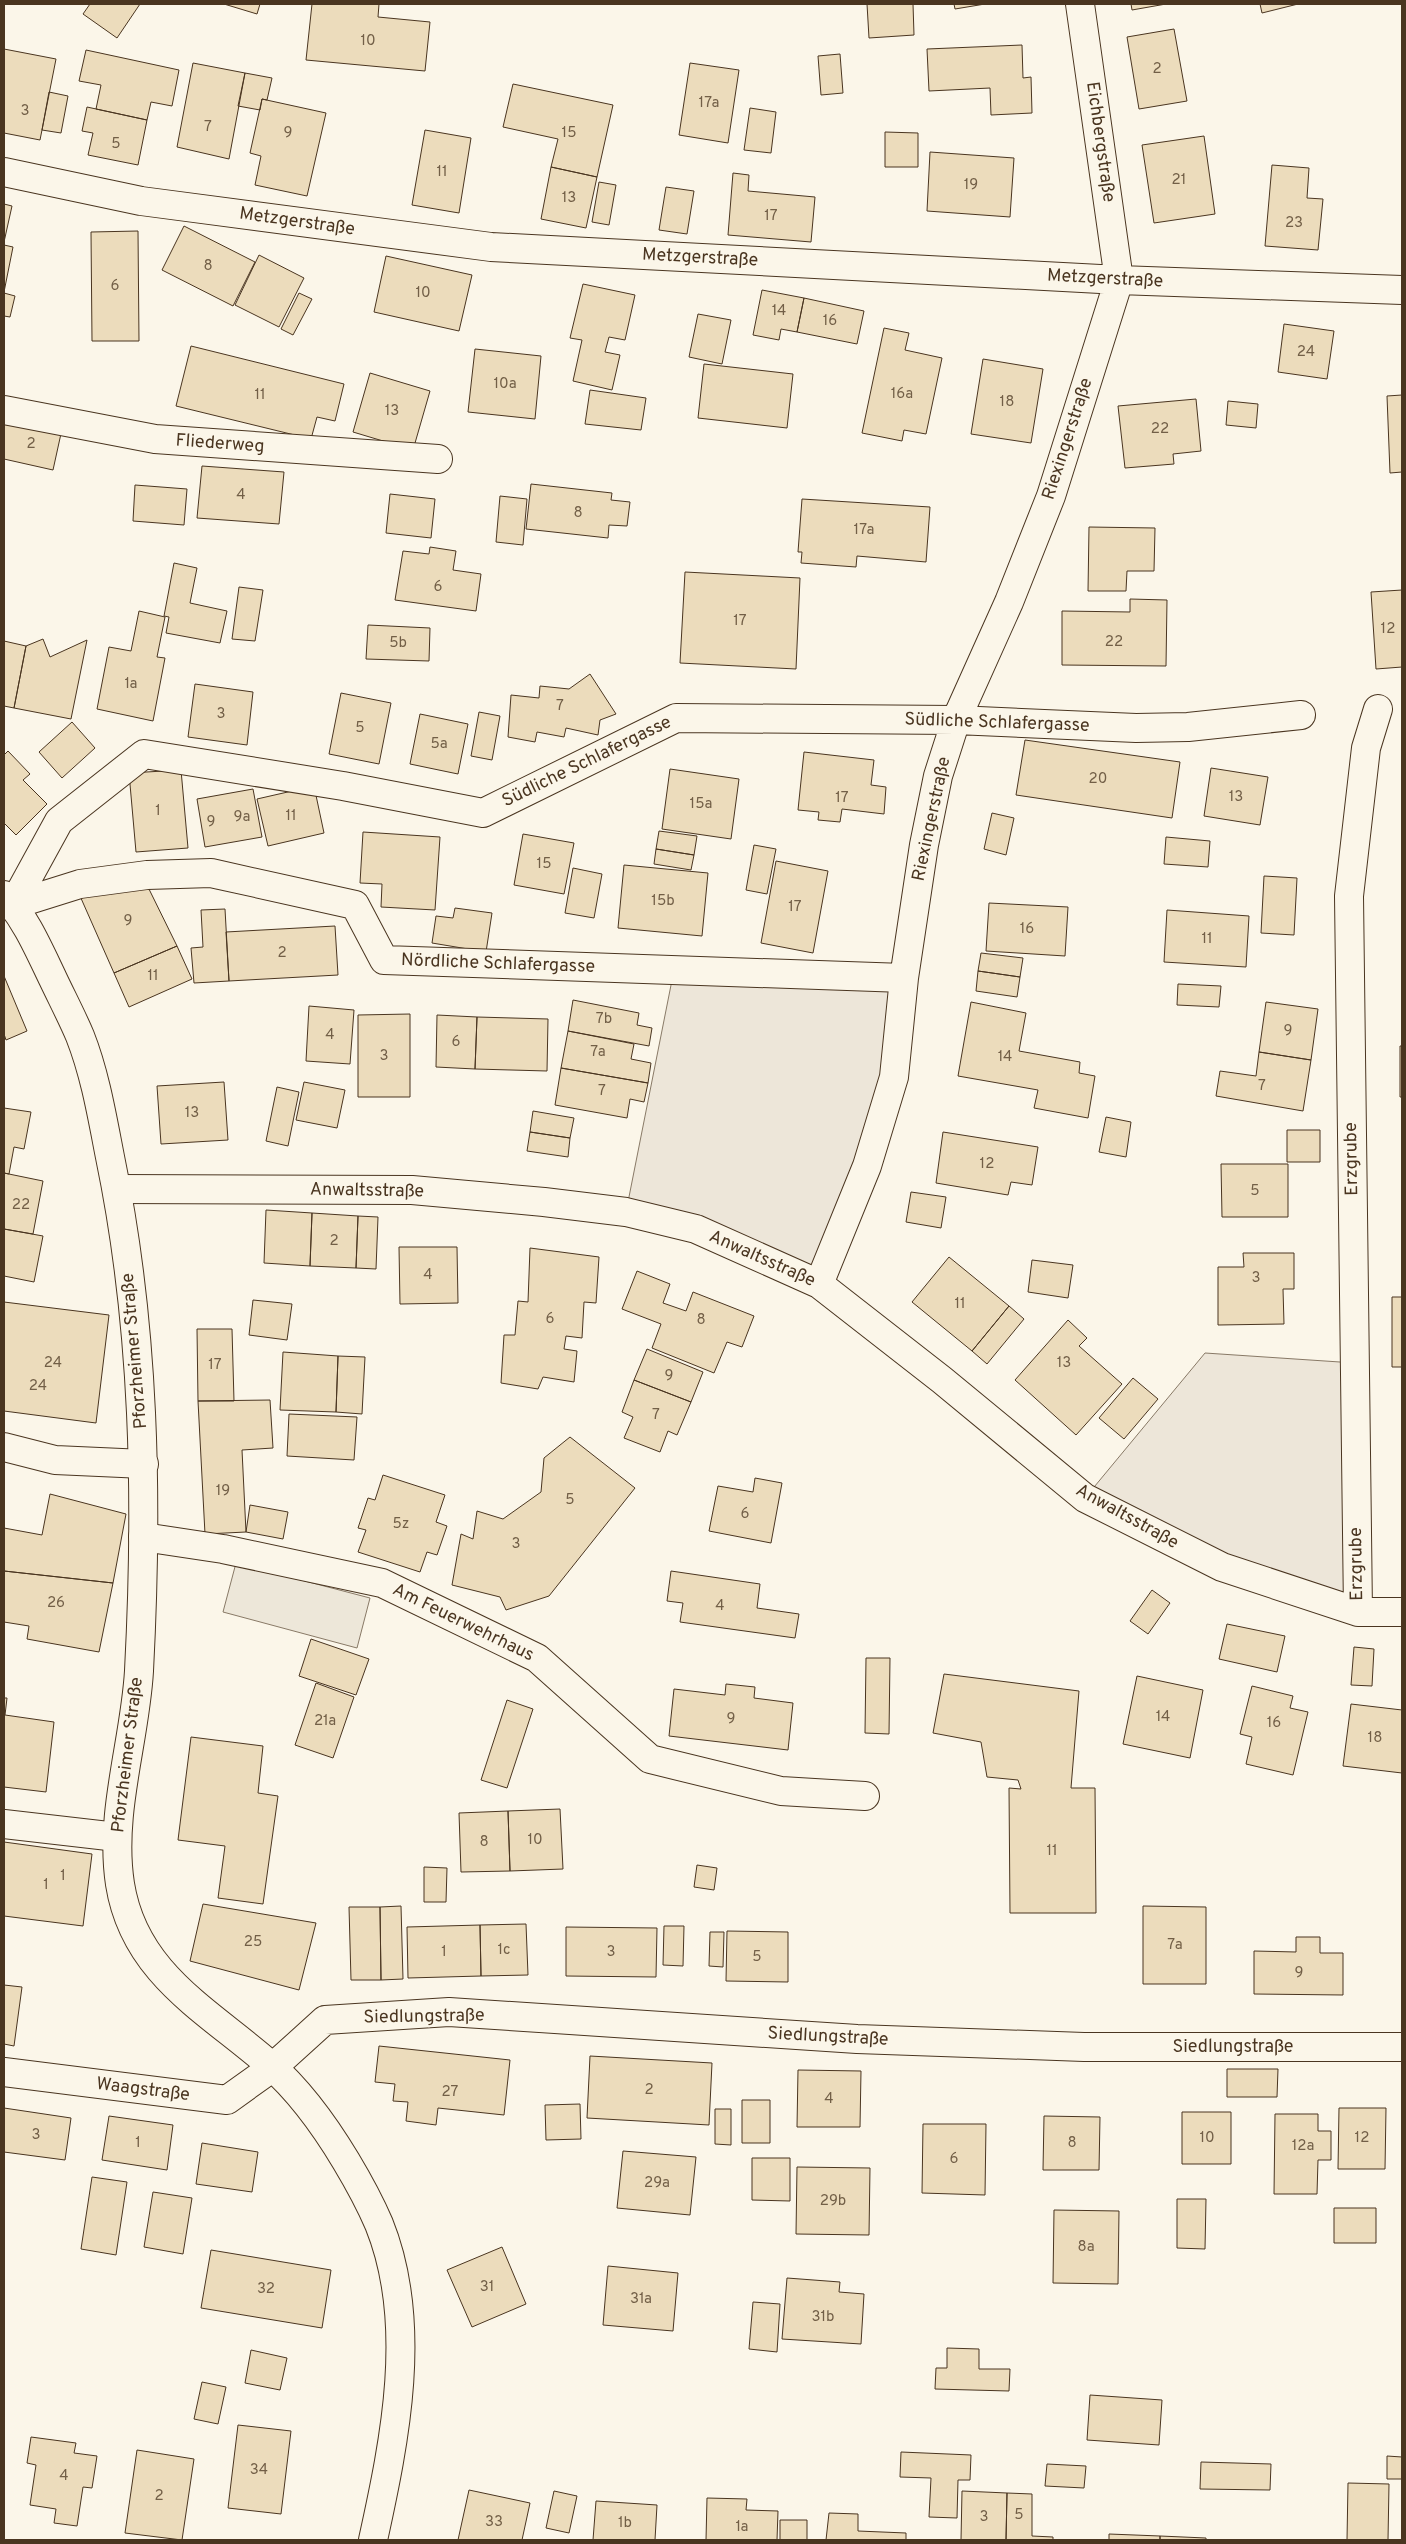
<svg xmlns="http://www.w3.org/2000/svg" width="1406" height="2544" font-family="Overpass,sans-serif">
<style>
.green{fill:#ede6d9;stroke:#887966}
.parking{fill:#ede7d9;stroke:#887966}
.building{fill:#ecdcbc;stroke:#4a3520}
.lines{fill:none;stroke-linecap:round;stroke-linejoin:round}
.street-casing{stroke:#4a3520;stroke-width:30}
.secondary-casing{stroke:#4a3520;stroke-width:30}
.street{stroke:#fbf6e9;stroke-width:28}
.secondary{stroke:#fbf6e9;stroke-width:28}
.labels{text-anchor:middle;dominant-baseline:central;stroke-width:4;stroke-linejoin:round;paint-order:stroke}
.number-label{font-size:15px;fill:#725f47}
.street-label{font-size:18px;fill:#4a3520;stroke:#fbf6e9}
</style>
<rect width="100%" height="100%" fill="#fbf6e9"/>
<path class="green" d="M674 970 904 978 894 1077 819 1284 626 1212Z
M1205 1353 1355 1363 1358 1612 1085 1498Z"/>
<path class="parking" d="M236 1563 370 1598 357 1648 223 1612Z"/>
<path class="building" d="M90 4H140L117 38 83 14Z
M224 4H260L257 14Z
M312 4H379L378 17 430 22 425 71 306 60Z
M867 4H913L914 35 869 38Z
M954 4H985L955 9Z
M1131 4H1166L1132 10Z
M1260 4H1298L1262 13Z
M1174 29 1187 101 1139 109 1127 37Z
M1022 45 1023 78 1031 77 1032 113 991 115 990 88 929 91 927 49Z
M4 49 56 59 40 140 4 133Z
M86 50 179 70 172 106 151 102 147 120 96 109 101 85 79 81Z
M840 54 843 93 821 95 818 56Z
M193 63 245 73 229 159 177 147Z
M690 63 739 70 728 143 679 135Z
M245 73 272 78 267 100 262 99 260 110 238 106Z
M513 84 613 105 597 177 551 167 558 139 503 127Z
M49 92 68 96 61 133 42 130Z
M262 99 326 113 307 196 255 185 261 156 250 153Z
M87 107 147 120 138 165 88 155 93 133 82 131Z
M750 108 776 112 771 153 744 150Z
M425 130 471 138 459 213 412 205Z
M885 132 918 133V167H885Z
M1204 136 1215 214 1154 223 1142 145Z
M930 152 1014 158 1010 217 927 211Z
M1272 165 1309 168 1307 198 1323 199 1318 250 1265 246Z
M551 167 597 177 586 228 541 219Z
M733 173 749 175 748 191 815 197 811 242 728 235Z
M599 182 616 185 609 225 592 222Z
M666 187 694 191 687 234 659 230Z
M4 204 12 206 4 242Z
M184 226 255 262 233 306 162 270Z
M138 231 139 341H92L91 232Z
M4 245 13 247 4 292Z
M259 255 304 278 279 327 235 305Z
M386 256 472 275 459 331 374 312Z
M583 284 635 295 625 340 609 337 605 352 620 355 612 390 573 381 582 340 570 338Z
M762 290 804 298 797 332 781 329 779 340 753 335Z
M4 293 15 296 10 317 4 316Z
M299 293 312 299 293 335 281 329Z
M804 298 864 311 857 344 797 332Z
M698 314 731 320 722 364 689 357Z
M1284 324 1334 331 1327 379 1278 372Z
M884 328 909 333 905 350 942 358 926 434 904 430 902 441 862 433Z
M191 346 344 384 335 421 317 417 311 439 176 406Z
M475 349 541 356 535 419 468 412Z
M983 359 1043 369 1031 443 971 434Z
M704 364 793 374 787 428 698 418Z
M370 373 430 391 413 450 353 432Z
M590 390 646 398 641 430 585 424Z
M1402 395V472L1390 473 1387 396Z
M1196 399 1201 451 1173 454 1174 464 1125 468 1118 406Z
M1228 401 1258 404 1256 428 1226 425Z
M4 417 62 429 53 470 4 459Z
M202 466 284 472 279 524 197 518Z
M531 484 612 493 611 500 630 502 627 526 609 525 608 538 526 529Z
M135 485 187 489 184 525 133 521Z
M390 494 435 499 431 538 386 533Z
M500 496 527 499 523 545 496 542Z
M802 499 930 507 926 562 857 556 856 567 801 563 802 552H798Z
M1089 527 1155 528 1154 571H1127L1126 591H1088Z
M430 547 456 551 453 570 481 574 476 611 395 600 403 551 429 554Z
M174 563 197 568 190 603 227 611 220 643 166 633 169 617 164 616Z
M685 572 800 578 796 669 680 663Z
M239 587 263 590 255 641 232 639Z
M1402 590V667L1376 669 1371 592Z
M1130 599 1167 600 1166 666 1062 665V611L1130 612Z
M139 611 165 617 157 657 165 658 153 721 97 709 109 647 131 651Z
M368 625 430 628 429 661 366 659Z
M43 639 50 657 87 640 71 719 14 708 26 646Z
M4 641 26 646 14 708 4 706Z
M590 674 616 714 600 720 598 735 566 728 564 737 537 732 535 742 508 737 511 695 539 698 540 686 569 689Z
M195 684 253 692 247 745 188 737Z
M341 693 391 703 379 764 329 754Z
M479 712 500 716 492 760 471 756Z
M420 714 468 724 458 774 410 764Z
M72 722 95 748 62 778 39 752Z
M1025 740 1180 762 1172 818 1016 795Z
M8 751 30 774 23 780 47 804 16 835 4 823V755Z
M804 752 874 760 871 785 886 787 884 814 842 809 840 822 818 820 819 812 798 810Z
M1211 768 1268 777 1260 825 1204 816Z
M670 769 739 779 731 839 662 829Z
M181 770 188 848 136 852 129 773Z
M314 786 324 833 268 846 257 799Z
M253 789 262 837 205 847 197 799Z
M992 813 1014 818 1006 855 984 849Z
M659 831 697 836 694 855 656 849Z
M363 832 440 837 435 910 381 907 382 884 360 883Z
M523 834 574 843 564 894 514 885Z
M1166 837 1210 841 1208 867 1164 864Z
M754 845 776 849 767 894 746 890Z
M656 849 694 855 691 870 654 864Z
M776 861 828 871 813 953 761 943Z
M624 865 708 873 702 936 618 928Z
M573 868 602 874 594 918 565 913Z
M1264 876 1297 878 1294 935 1261 933Z
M146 883 177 946 114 973 80 896Z
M989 903 1068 907 1065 956 986 951Z
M455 908 492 913 486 952 432 943 436 916 453 918Z
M225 909 229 981 194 983 191 948 203 947 201 910Z
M1167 910 1249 916 1246 967 1164 962Z
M335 926 338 975 229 981 226 932Z
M177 946 192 979 129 1007 114 973Z
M981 953 1023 958 1020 977 978 971Z
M978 971 1020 977 1017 997 976 991Z
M4 976 27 1031 6 1040 4 1034Z
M1178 984 1221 986 1219 1007 1177 1005Z
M573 1000 639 1013 637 1025 652 1028 649 1046 568 1031Z
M971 1002 1026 1013 1019 1051 1080 1062 1079 1073 1095 1076 1088 1118 1034 1108 1038 1090 958 1076Z
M1266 1002 1318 1009 1311 1060 1259 1052Z
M309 1006 354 1010 350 1064 306 1061Z
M410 1014V1097H358V1015Z
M437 1015 477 1017 475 1069 436 1067Z
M477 1017 548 1019 547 1071 475 1069Z
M568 1031 634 1044 631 1059 651 1063 648 1083 561 1068Z
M1400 1046H1402V1097H1400Z
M1259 1052 1311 1060 1303 1111 1216 1096 1220 1071 1256 1076Z
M561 1068 648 1083 644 1102 630 1099 627 1118 555 1105Z
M224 1082 228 1140 161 1144 157 1086Z
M304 1082 345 1090 337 1128 296 1120Z
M277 1087 299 1092 288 1146 266 1141Z
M4 1108 31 1112 24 1149 14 1147 9 1174 4 1173Z
M533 1111 574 1118 570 1138 530 1132Z
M1106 1117 1131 1122 1126 1157 1099 1152Z
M1287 1130H1320V1162H1287Z
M530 1132 570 1138 568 1157 527 1151Z
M943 1132 1038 1147 1032 1185 1011 1182 1008 1195 936 1183Z
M1221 1164H1288V1217H1222Z
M4 1173 43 1181 33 1234 4 1229Z
M911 1192 946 1197 941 1228 906 1222Z
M266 1210 312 1213 310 1266 264 1263Z
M312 1213 358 1216 356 1268 310 1266Z
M358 1216 378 1217 376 1269 356 1268Z
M4 1229 43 1236 34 1282 4 1276Z
M399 1247H457L458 1303 400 1304Z
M530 1248 599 1257 596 1303 584 1302 582 1338 566 1336 564 1349 577 1351 574 1382 543 1377 538 1389 501 1383 504 1335H515L518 1301 528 1302Z
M1243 1253H1294V1289H1283L1284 1324 1218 1325V1267H1244Z
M949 1257 1009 1306 972 1351 912 1302Z
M1032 1260 1073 1265 1068 1298 1028 1292Z
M637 1271 670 1284 663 1303 686 1311 693 1292 754 1316 742 1347 727 1342 714 1373 652 1348 661 1324 622 1309Z
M1392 1297H1402V1367H1392Z
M253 1300 292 1304 287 1340 249 1335Z
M4 1302 109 1315 96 1423 4 1411Z
M1009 1306 1024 1319 987 1364 972 1351Z
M1068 1320 1087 1338 1079 1346 1122 1384 1076 1435 1015 1380Z
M197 1329H232L234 1401H198Z
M647 1349 703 1372 691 1402 634 1380Z
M283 1352 338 1356 336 1412 280 1410Z
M338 1356 365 1357 362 1414 336 1412Z
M1133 1378 1158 1399 1124 1439 1099 1418Z
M634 1380 691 1402 677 1435 668 1431 660 1452 624 1438 633 1417 622 1412Z
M270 1400 273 1448 242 1450 246 1532 205 1534 198 1401Z
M289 1414 357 1417 354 1460 287 1456Z
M570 1437 635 1488 549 1596 506 1610 500 1597 452 1585 461 1534 473 1539 477 1511 503 1519 541 1492 544 1458Z
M383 1475 445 1495 436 1522 447 1526 437 1555 427 1552 420 1572 358 1552 366 1530 358 1528 368 1498 375 1500Z
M755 1478 782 1483 771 1543 709 1531 718 1486 753 1492Z
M50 1494 126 1514 113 1583 4 1571V1528L42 1535Z
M250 1505 288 1512 283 1539 246 1532Z
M4 1571 113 1583 99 1652 27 1639 29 1626 4 1622Z
M671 1571 760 1584 757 1608 799 1614 795 1638 680 1622 683 1603 667 1601Z
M1152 1590 1170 1603 1148 1634 1130 1621Z
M1227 1624 1285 1636 1277 1672 1219 1659Z
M311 1639 369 1659 356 1695 299 1676Z
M1354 1647 1374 1649 1372 1686 1351 1685Z
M866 1658H890L889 1734 865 1733Z
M944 1674 1079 1691 1071 1788H1095L1096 1913H1010L1009 1788 1021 1789 1018 1780 987 1777 981 1742 933 1733Z
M1137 1676 1203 1690 1190 1758 1123 1744Z
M316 1683 354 1697 333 1758 295 1745Z
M726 1684 755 1687 754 1698 793 1703 788 1750 669 1736 674 1689 725 1695Z
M1252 1686 1293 1696 1290 1708 1308 1712 1293 1775 1246 1764 1252 1737 1240 1734Z
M4 1698H7L5 1715 54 1722 46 1792 4 1787Z
M507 1700 533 1709 507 1788 481 1780Z
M1351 1704 1402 1710V1773L1343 1766Z
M191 1737 263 1746 258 1793 278 1796 263 1904 218 1898 225 1846 178 1840Z
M560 1809 563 1869 510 1871 508 1811Z
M508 1811 510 1871 461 1872 459 1813Z
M4 1842 92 1854 83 1926 4 1916Z
M697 1865 717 1868 714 1890 694 1887Z
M424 1867 447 1868 446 1902H424Z
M203 1904 316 1923 299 1990 190 1961Z
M401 1906 403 1979 381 1980 380 1907Z
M1143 1906 1206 1907V1984H1143Z
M349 1907H380L381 1980H351Z
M526 1924 528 1975 481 1976 480 1925Z
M480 1925 481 1976 408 1978 407 1927Z
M664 1926H684L683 1966 663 1965Z
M566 1927 657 1928 656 1977 566 1976Z
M727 1931 788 1932V1982L726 1981Z
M710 1932H724L723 1967 709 1966Z
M1296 1937H1320V1953H1343V1995L1254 1994V1951L1296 1952Z
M4 1985 22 1987 14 2046 4 2044Z
M379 2046 510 2060 504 2115 438 2108 436 2125 406 2121 408 2102 393 2101 395 2084 375 2082Z
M590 2056 712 2063 709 2125 587 2118Z
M1227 2069H1278L1277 2097H1227Z
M798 2070 861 2071 860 2127H797Z
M742 2100H770V2143H742Z
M580 2104 581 2139 546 2140 545 2105Z
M4 2108 71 2118 65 2160 4 2152Z
M1339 2108H1386L1385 2169H1338Z
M715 2109H731V2145L715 2144Z
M1182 2112H1231V2164H1182Z
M1275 2114H1318V2131H1331V2160H1318L1317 2194H1274Z
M109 2116 173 2125 167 2170 102 2160Z
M1044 2116 1100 2117 1099 2170H1043Z
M923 2124H986L985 2195 922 2193Z
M202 2143 258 2152 252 2192 196 2184Z
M623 2151 696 2157 690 2215 617 2208Z
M752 2158H790V2201L752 2200Z
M797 2167 870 2168 869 2235 796 2234Z
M92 2177 127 2182 116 2255 81 2249Z
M153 2192 192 2198 183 2254 144 2247Z
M1177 2199H1206L1205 2249 1177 2248Z
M1334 2208H1376V2243H1334Z
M1054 2210 1119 2211 1118 2284 1053 2283Z
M502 2247 526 2304 472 2327 447 2270Z
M211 2250 331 2270 322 2328 201 2308Z
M608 2266 678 2273 673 2331 603 2325Z
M787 2278 840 2282 839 2292 864 2294 861 2344 782 2339Z
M753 2302 780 2304 777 2352 749 2349Z
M947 2348 979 2349V2369H1010L1009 2391 935 2389 936 2368H947Z
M251 2350 287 2358 280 2390 245 2383Z
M202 2382 226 2387 218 2424 194 2419Z
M1090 2395 1162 2400 1159 2445 1087 2440Z
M238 2425 291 2431 281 2514 228 2508Z
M31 2437 76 2443 74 2453 97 2456 92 2488 83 2487 77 2526 54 2523 56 2509 30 2505 36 2465 27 2463Z
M137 2450 194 2459 182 2540 125 2533Z
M901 2452 971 2455 970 2480H958L957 2518 929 2517 931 2478 900 2477Z
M1387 2456 1402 2457V2479H1387Z
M1201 2462 1271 2464 1270 2490 1200 2489Z
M1047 2464 1086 2466 1084 2488 1045 2486Z
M1348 2483 1389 2484 1388 2540H1347Z
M469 2490 530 2503 522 2540H458Z
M554 2491 577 2496 569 2533 546 2528Z
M962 2491 1007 2493 1006 2540H961Z
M1007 2493 1032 2494V2536L1053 2537V2540H1006Z
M707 2498 747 2499 746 2510 778 2511 777 2540H706Z
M596 2501 657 2505 655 2540H593Z
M829 2513 858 2514V2531L906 2533V2540H826Z
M780 2520H807V2540H780Z
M1109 2534 1160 2536V2540H1109Z
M1160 2536 1206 2538V2540H1160Z"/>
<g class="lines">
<g class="street-casing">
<path id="street" d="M4 172 141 201 491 247 1119 280 1402 290
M4 410 155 439 438 459
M13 905 59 821 144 754 343 786 483 813 676 718 956 720 1136 728 1188 727 1301 715
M13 905 80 884 147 875 211 873 355 905 384 960 904 978
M117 1189 412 1190 544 1202 626 1212 696 1229 819 1284 942 1380 1085 1498 1222 1567 1358 1612H1402
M819 1284 867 1166 894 1077 904 978 924 845 938 776 956 720 1009 602 1051 496 1119 280 1080 4
M4 1447 55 1460 144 1464
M143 1537 223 1549 382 1583 537 1658 650 1759 781 1791 865 1796
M1358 1612 1349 896 1366 748 1378 709
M4 1824 117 1837
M4 2072 227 2100 273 2067 325 2020 449 2012 857 2039 1084 2047H1402"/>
</g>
<g class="secondary-casing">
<path id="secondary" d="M4 895C26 919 39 950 53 979 62 998 72 1017 80 1036 95 1074 102 1116 110 1157 145 1326 148 1499 139 1671 135 1741 109 1813 120 1884 134 1973 207 2010 269 2064 300 2091 325 2126 346 2161 358 2181 370 2203 379 2224 419 2323 395 2440 373 2540"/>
</g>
<use href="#street" class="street"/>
<use href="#secondary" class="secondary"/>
</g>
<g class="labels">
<g class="number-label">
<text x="368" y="41">10</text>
<text x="1157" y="69">2</text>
<text x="709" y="103">17a</text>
<text x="25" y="111">3</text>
<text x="208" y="127">7</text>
<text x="288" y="133">9</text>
<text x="569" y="133">15</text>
<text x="116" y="144">5</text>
<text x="442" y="172">11</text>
<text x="1179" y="180">21</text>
<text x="971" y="185">19</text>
<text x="569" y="198">13</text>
<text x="771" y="216">17</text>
<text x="1294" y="223">23</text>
<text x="208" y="266">8</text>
<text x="115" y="286">6</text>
<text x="423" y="293">10</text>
<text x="779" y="311">14</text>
<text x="830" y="321">16</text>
<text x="1306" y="352">24</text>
<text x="505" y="384">10a</text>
<text x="902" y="394">16a</text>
<text x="260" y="395">11</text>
<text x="1007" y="402">18</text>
<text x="392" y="411">13</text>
<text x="1160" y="429">22</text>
<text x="31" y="444">2</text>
<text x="241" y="495">4</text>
<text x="578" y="513">8</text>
<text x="864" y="530">17a</text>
<text x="438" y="587">6</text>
<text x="740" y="621">17</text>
<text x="1388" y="629">12</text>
<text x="1114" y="642">22</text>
<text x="398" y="643">5b</text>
<text x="131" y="684">1a</text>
<text x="560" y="706">7</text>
<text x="221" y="714">3</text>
<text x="360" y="728">5</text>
<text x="439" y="744">5a</text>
<text x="1098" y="779">20</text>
<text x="1236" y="797">13</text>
<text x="842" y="798">17</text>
<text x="701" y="804">15a</text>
<text x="158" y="811">1</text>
<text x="291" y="816">11</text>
<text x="242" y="817">9a</text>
<text x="211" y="822">9</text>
<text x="544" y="864">15</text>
<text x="663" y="901">15b</text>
<text x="795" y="907">17</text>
<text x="128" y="921">9</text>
<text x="1027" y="929">16</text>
<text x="1207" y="939">11</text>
<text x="282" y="953">2</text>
<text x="153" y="976">11</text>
<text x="604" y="1019">7b</text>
<text x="1288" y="1031">9</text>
<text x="330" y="1035">4</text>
<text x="456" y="1042">6</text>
<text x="598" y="1052">7a</text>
<text x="384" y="1056">3</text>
<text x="1005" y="1057">14</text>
<text x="1262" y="1086">7</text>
<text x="602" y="1091">7</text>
<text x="192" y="1113">13</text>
<text x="987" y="1164">12</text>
<text x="1255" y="1191">5</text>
<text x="21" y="1205">22</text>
<text x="334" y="1241">2</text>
<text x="428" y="1275">4</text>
<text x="1256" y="1278">3</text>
<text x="960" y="1304">11</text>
<text x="550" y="1319">6</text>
<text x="701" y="1320">8</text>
<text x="53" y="1363">24</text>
<text x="1064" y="1363">13</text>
<text x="215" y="1365">17</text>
<text x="669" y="1376">9</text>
<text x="38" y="1386">24</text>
<text x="656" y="1415">7</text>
<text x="223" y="1491">19</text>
<text x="570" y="1500">5</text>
<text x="745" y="1514">6</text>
<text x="401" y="1524">5z</text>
<text x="516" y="1544">3</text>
<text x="56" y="1603">26</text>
<text x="720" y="1606">4</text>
<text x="1163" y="1717">14</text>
<text x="731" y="1719">9</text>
<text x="325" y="1721">21a</text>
<text x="1274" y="1723">16</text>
<text x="1375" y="1738">18</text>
<text x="535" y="1840">10</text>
<text x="484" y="1842">8</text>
<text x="1052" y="1851">11</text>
<text x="63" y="1876">1</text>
<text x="46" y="1885">1</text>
<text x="253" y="1942">25</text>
<text x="1175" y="1945">7a</text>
<text x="504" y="1950">1c</text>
<text x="444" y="1952">1</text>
<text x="611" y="1952">3</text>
<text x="757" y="1957">5</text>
<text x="1299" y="1973">9</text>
<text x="649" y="2090">2</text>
<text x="450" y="2092">27</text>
<text x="829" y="2099">4</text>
<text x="36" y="2135">3</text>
<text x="1207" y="2138">10</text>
<text x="1362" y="2138">12</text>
<text x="138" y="2143">1</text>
<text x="1072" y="2143">8</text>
<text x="1303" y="2146">12a</text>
<text x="954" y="2159">6</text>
<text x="657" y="2183">29a</text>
<text x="833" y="2201">29b</text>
<text x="1086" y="2247">8a</text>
<text x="487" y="2287">31</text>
<text x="266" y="2289">32</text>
<text x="641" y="2299">31a</text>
<text x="823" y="2317">31b</text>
<text x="259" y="2470">34</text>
<text x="64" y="2476">4</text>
<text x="159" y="2496">2</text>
<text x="1019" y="2515">5</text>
<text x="984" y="2517">3</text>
<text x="494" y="2522">33</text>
<text x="625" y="2523">1b</text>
<text x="742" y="2527">1a</text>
</g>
<g class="street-label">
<text transform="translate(1100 142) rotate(82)">Eichbergstraße</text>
<text transform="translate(297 222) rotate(8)">Metzgerstraße</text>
<text transform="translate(700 258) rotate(3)">Metzgerstraße</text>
<text transform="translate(1105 279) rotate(3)">Metzgerstraße</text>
<text transform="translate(1068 439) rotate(-72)">Riexingerstraße</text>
<text transform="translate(220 444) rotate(4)">Fliederweg</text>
<text transform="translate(997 723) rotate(2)">Südliche Schlafergasse</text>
<text transform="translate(587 762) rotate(-26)">Südliche Schlafergasse</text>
<text transform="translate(932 819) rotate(-78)">Riexingerstraße</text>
<text transform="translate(498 964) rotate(2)">Nördliche Schlafergasse</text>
<text transform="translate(1352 1159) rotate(-91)">Erzgrube</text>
<text transform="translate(367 1191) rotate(1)">Anwaltsstraße</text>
<text transform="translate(762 1259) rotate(24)">Anwaltsstraße</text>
<text transform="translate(135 1351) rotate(-95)">Pforzheimer Straße</text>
<text transform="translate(1127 1517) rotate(29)">Anwaltsstraße</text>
<text transform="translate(1357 1564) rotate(-91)">Erzgrube</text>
<text transform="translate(463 1623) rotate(26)">Am Feuerwehrhaus</text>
<text transform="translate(128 1755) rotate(-83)">Pforzheimer Straße</text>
<text transform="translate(424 2017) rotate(-1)">Siedlungstraße</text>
<text transform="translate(828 2037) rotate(3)">Siedlungstraße</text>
<text x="1233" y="2047">Siedlungstraße</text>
<text transform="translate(143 2090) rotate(7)">Waagstraße</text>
</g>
</g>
<rect width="1406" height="2544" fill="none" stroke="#4a3520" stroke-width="10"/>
</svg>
